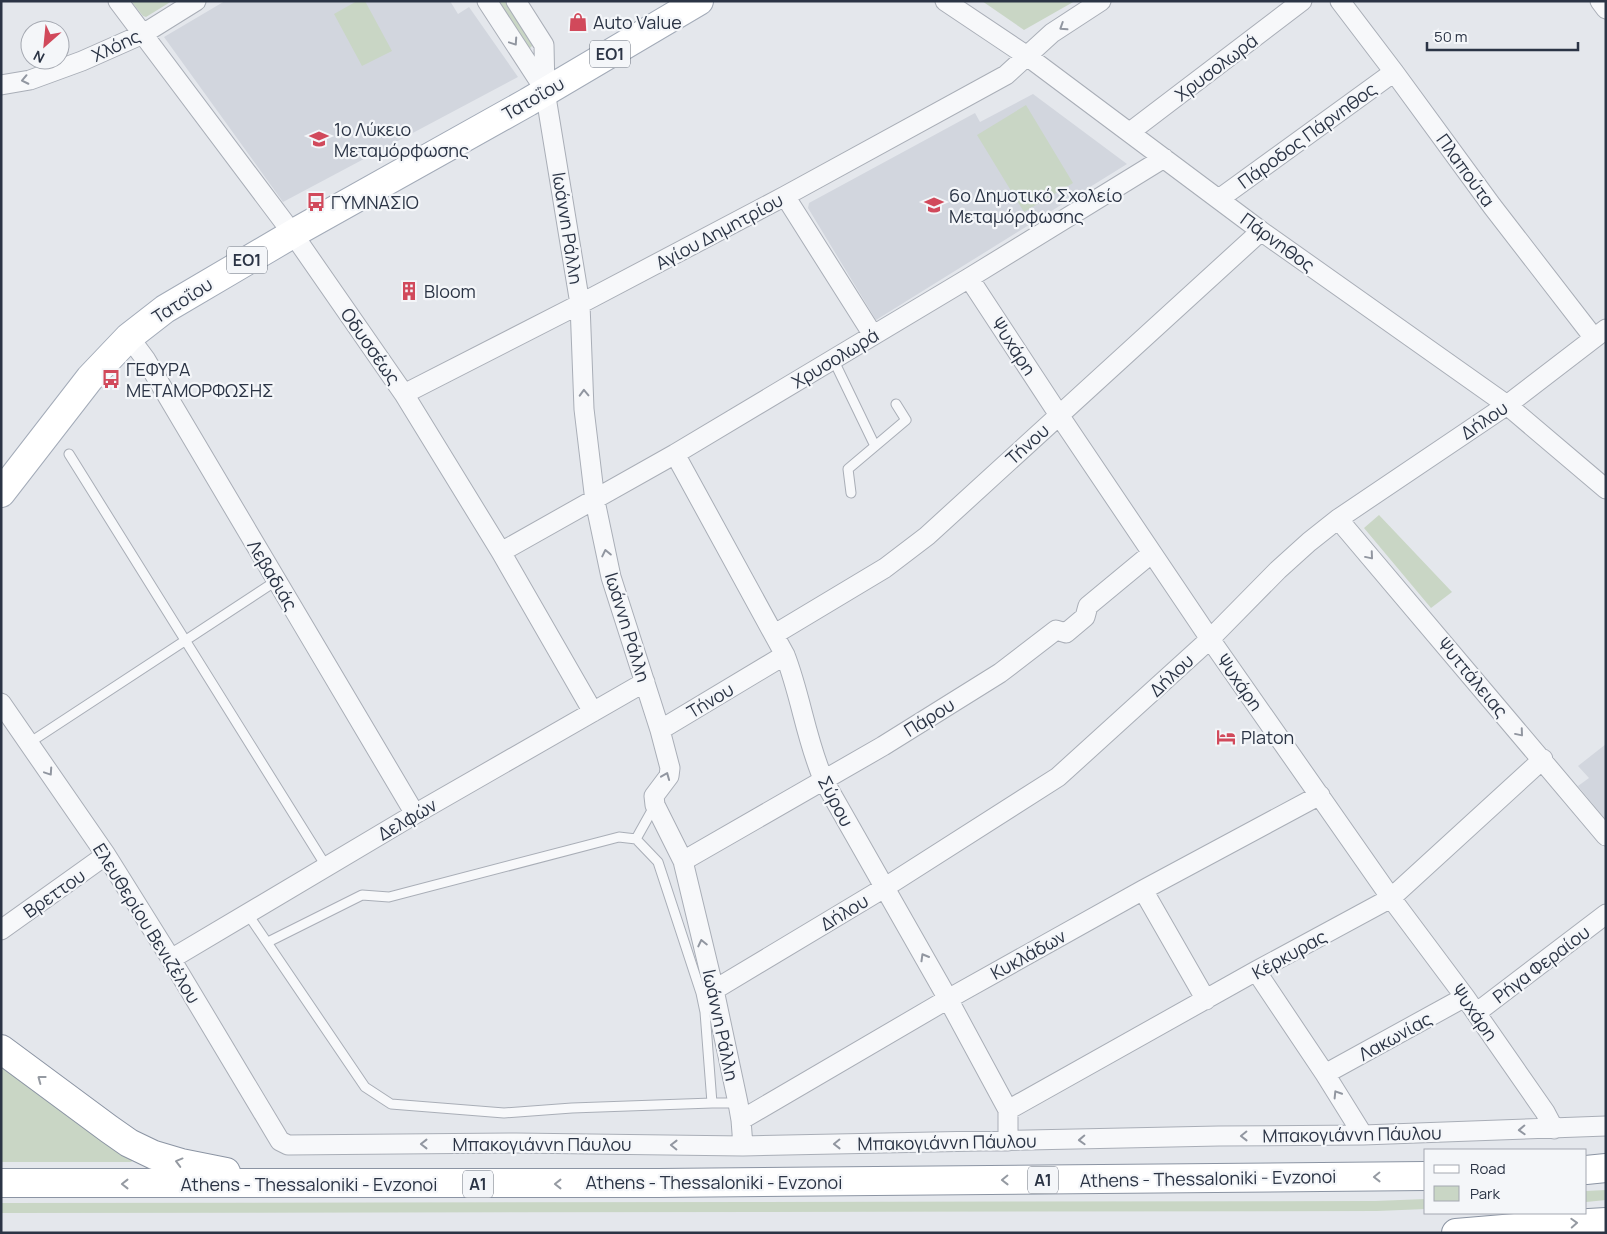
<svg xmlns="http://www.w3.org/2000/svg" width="1607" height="1234" font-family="Manrope,sans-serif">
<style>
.built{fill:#d2d6de}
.green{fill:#c9d6c5}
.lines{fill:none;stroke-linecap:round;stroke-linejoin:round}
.lane-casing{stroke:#a9aeb7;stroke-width:11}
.street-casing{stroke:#a9aeb7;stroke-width:21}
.primary-casing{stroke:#a3abb8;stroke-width:30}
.highway-casing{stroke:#8b94a3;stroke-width:30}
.lane{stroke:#f7f8fa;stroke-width:9}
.street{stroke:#f7f8fa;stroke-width:19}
.primary{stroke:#fff;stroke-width:28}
.highway{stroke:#fff;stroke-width:28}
.oneway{stroke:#9196a0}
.oneway2{stroke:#959aa2}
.labels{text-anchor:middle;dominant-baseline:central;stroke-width:4.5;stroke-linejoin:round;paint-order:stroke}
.shield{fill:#f4f6f9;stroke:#676e7b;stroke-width:1}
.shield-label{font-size:16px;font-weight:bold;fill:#2b3445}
.poi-label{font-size:18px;fill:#2b3445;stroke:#f4f6f9;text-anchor:start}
.street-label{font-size:18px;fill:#2b3445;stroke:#f4f6f9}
</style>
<rect width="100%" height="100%" fill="#e4e7ec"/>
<path class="built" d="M225 1H450L458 14 469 7 518 77 283 202 164 37Z
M1033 94 1127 164 876 320 808 208 809 203 975 113 980 122Z
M1606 744V820L1578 786 1589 778 1578 766Z"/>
<path class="green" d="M131 1H172L146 17 143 16Z
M357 1H365L392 51 362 66 334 14Z
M493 1H508L533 45 529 49Z
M982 1H1075L1024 30Z
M1026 105 1073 183 1024 212 977 135Z
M1379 515 1452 592 1431 608 1364 528Z
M1 1065 134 1160 131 1162H1Z
M1606 1190V1200L1586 1202V1191Z
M1426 1199V1209L1377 1211 1 1213V1203L1375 1201Z"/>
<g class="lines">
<g class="lane-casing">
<path id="lane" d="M833 359 875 446
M69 454 326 866
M851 493 848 469 906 420 896 404
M29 743 276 581
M636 839 655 805
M247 913 365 1087 391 1104 504 1113 572 1108 712 1103 705 1012 701 993 658 862 636 839 619 837 389 897 362 895 268 942
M712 1103H738"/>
</g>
<g class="street-casing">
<path id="street" d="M118 1 293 234 404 394 501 552 593 712
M487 1 545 90
M516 1 544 45 545 91 580 304 584 409 595 501 611 577 660 730 670 768 669 776 654 796 655 805 683 861 714 990 738 1103 741 1120 743 1146
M945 1 1027 56 1261 231 1507 405 1606 489
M1340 1 1394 72 1492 206 1594 338
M1600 1 1606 9
M1 85 30 80 82 61 143 34 196 1
M1130 132 1302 1
M785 196 873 335
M1219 199 1394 72
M969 278 1059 415 1210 639 1391 898 1465 997 1545 1112 1554 1129
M129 337 146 360 415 814
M404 394 580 304 785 196 1006 75 1052 33 1101 1
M675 454 785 655C801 696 806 740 824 781L948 999 1008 1110V1141
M1338 519 1606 836
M501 552 675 454 969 278 1164 158
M775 634 885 568 927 536 1261 231
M1 703 106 855 171 959 274 1131 280 1141 288 1145 516 1143 743 1146 1219 1136 1363 1135 1606 1126
M660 730 785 655
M683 861 883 746 1000 673 1056 630 1066 633 1085 617 1088 606 1152 553
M1143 890 1206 1000
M1 930 106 855
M171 959 415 814 645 682
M1256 971 1325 1074 1363 1135
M714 990 884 888 1058 777 1210 639 1278 570 1309 542 1338 519 1507 405 1606 329
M1476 1013 1606 914
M1325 1074 1465 997
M1008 1110 1256 971 1391 898 1543 759
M741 1120 948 999 1143 890 1320 795"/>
</g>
<g class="primary-casing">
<path id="primary" d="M1 493 90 378 129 337 165 309 301 229 528 102 699 1"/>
</g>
<g class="highway-casing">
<path id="highway" d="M1 1049 109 1129 129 1143 154 1155 181 1163 226 1172
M1586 1170 1606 1168
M1 1183H659L1426 1176
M1456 1233 1537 1226 1606 1222"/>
</g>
<use href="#lane" class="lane"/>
<use href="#street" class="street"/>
<use href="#primary" class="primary"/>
<use href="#highway" class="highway"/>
</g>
<defs><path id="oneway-chevron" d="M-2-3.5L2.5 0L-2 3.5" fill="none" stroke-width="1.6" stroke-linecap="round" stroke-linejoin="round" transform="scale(1.25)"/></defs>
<g class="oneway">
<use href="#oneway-chevron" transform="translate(1063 27) rotate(147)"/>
<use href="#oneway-chevron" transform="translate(514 42) rotate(56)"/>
<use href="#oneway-chevron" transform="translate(25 80) rotate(168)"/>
<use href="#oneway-chevron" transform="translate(584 393) rotate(-92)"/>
<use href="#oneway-chevron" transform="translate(606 553) rotate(-102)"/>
<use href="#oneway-chevron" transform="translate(1370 556) rotate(50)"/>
<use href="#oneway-chevron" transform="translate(1520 733) rotate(50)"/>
<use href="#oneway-chevron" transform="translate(49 772) rotate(56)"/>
<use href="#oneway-chevron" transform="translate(666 776) rotate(-68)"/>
<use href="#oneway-chevron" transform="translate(702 943) rotate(-103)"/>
<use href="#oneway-chevron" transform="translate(924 957) rotate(-120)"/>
<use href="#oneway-chevron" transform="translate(1337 1094) rotate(-122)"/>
<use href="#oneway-chevron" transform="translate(1522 1130) rotate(178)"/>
<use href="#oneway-chevron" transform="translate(1244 1136) rotate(179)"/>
<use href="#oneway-chevron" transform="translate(1082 1140) rotate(178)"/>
<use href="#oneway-chevron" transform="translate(424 1144) rotate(180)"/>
<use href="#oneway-chevron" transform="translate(837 1144) rotate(179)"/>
<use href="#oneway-chevron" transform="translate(674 1145) rotate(-179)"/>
</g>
<g class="oneway2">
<use href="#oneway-chevron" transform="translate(41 1079) rotate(-143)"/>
<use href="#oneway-chevron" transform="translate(179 1162) rotate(-165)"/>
<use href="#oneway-chevron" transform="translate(1377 1177) rotate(179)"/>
<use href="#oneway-chevron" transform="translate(1005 1180) rotate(179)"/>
<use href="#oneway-chevron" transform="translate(125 1184) rotate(-180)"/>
<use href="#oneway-chevron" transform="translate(558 1184) rotate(180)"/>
<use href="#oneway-chevron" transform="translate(1574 1223) rotate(-3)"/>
</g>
<defs>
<g id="shop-bare" transform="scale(1.5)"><path d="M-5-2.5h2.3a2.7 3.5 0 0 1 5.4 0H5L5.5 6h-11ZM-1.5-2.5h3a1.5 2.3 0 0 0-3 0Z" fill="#d1495b" stroke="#f4f6f9" stroke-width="2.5" paint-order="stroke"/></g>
<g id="school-bare" transform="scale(1.5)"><path d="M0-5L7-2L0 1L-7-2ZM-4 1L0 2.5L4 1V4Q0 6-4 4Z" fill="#d1495b" stroke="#f4f6f9" stroke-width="2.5" paint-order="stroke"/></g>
<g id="bus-bare" transform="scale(1.5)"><path d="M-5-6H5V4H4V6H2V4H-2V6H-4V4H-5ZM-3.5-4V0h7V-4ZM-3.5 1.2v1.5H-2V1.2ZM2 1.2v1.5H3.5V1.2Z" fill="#d1495b" stroke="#f4f6f9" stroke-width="2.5" paint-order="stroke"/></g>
<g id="building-bare" transform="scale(1.5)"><path d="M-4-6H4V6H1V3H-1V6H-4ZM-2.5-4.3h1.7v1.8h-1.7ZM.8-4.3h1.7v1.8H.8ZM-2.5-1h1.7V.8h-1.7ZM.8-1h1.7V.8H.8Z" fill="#d1495b" stroke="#f4f6f9" stroke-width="2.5" paint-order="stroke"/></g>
<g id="hotel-bare" transform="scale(1.5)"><path d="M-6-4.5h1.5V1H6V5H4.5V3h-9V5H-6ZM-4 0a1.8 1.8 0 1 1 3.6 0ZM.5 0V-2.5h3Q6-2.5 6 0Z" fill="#d1495b" stroke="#f4f6f9" stroke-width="2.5" paint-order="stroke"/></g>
</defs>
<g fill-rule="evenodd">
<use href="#shop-bare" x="578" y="22"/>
<use href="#school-bare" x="319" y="139"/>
<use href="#bus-bare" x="316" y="202"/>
<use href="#school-bare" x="934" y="205"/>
<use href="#building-bare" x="409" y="291"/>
<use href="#bus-bare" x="111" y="379"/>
<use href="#hotel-bare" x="1226" y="737"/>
</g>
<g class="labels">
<g class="shield">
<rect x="590" y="40.5" width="40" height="27" rx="4"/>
<rect x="227" y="246.5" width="40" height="27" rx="4"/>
<rect x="1028" y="1166.5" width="30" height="27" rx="4"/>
<rect x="463" y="1170.5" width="30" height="27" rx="4"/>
</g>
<g class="shield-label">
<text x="610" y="54">ΕΟ1</text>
<text x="247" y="260">ΕΟ1</text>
<text x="1043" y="1180">Α1</text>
<text x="478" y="1184">Α1</text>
</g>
<g class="poi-label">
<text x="593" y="22">Auto Value</text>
<text x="334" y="129">1ο Λύκειο<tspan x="334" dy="21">Μεταμόρφωσης</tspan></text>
<text x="949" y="195">6ο Δημοτικό Σχολείο<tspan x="949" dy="21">Μεταμόρφωσης</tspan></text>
<text x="331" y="202">ΓΥΜΝΑΣΙΟ</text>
<text x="424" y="291">Bloom</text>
<text x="126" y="369">ΓΕΦΥΡΑ<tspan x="126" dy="21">ΜΕΤΑΜΟΡΦΩΣΗΣ</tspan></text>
<text x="1241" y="737">Platon</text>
</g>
<g class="street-label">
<text transform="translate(116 45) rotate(-25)">Χλόης</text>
<text transform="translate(1216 67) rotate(-37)">Χρυσολωρά</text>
<text transform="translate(533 98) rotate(-30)">Τατοΐου</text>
<text transform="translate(1307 135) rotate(-36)">Πάροδος Πάρνηθος</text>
<text transform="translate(1466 170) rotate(54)">Πλαπούτα</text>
<text transform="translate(568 228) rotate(81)">Ιωάννη Ράλλη</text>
<text transform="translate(719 231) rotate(-28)">Αγίου Δημητρίου</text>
<text transform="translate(1278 242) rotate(36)">Πάρνηθος</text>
<text transform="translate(182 300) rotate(-33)">Τατοΐου</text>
<text transform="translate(371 346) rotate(55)">Οδυσσέως</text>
<text transform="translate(1014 346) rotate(57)">Ψυχάρη</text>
<text transform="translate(835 358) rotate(-31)">Χρυσολωρά</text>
<text transform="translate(1484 420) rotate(-34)">Δήλου</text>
<text transform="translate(1027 444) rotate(-42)">Τήνου</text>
<text transform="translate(273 575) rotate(59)">Λεβαδιάς</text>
<text transform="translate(628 627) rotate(73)">Ιωάννη Ράλλη</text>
<text transform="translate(1171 675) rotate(-43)">Δήλου</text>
<text transform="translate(1473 677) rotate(50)">Ψυττάλειας</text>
<text transform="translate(1240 682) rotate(55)">Ψυχάρη</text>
<text transform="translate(710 700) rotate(-31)">Τήνου</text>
<text transform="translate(929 717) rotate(-32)">Πάρου</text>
<text transform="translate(836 801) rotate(62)">Σύρου</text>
<text transform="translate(407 819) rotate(-30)">Δελφών</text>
<text transform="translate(54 893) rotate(-35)">Βρεττου</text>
<text transform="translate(844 912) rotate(-31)">Δήλου</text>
<text transform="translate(147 923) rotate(58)">Ελευθερίου Βενιζέλου</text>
<text transform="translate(1028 954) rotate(-29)">Κυκλάδων</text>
<text transform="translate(1289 954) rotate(-29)">Κέρκυρας</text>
<text transform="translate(1541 964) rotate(-37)">Ρήγα Φεραίου</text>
<text transform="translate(1475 1012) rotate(55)">Ψυχάρη</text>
<text transform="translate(721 1025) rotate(78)">Ιωάννη Ράλλη</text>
<text transform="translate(1395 1036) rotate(-29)">Λακωνίας</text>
<text transform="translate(1352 1134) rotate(-1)">Μπακογιάννη Πάυλου</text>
<text transform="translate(947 1142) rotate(-1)">Μπακογιάννη Πάυλου</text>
<text x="542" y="1144">Μπακογιάννη Πάυλου</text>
<text transform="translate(1208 1178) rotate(-1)">Athens - Thessaloniki - Evzonoi</text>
<text x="714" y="1182">Athens - Thessaloniki - Evzonoi</text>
<text x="309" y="1184">Athens - Thessaloniki - Evzonoi</text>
</g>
</g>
<rect width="1607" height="1234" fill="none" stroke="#2b3445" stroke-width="5"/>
<rect x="1424" y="1149" width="162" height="65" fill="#f4f6f9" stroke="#a4a8b1"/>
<rect x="1434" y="1165" width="25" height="8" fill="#ffffff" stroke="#a4a8b1"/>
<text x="1470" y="1174" font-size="15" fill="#2b3445">Road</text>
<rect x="1434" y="1186" width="25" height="15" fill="#c9d6c5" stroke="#a4a8b1"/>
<text x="1470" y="1199" font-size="15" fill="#2b3445">Park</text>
<g transform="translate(45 45) rotate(207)"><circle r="24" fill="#f4f6f9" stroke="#a4a8b1"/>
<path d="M0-4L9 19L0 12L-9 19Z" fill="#d1495b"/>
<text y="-8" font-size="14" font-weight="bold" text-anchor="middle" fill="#2b3445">N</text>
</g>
<path d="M1427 42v8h151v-8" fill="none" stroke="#2b3445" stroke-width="2.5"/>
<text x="1434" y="42" font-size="15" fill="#2b3445" stroke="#f4f6f9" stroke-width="4" paint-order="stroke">50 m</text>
</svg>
